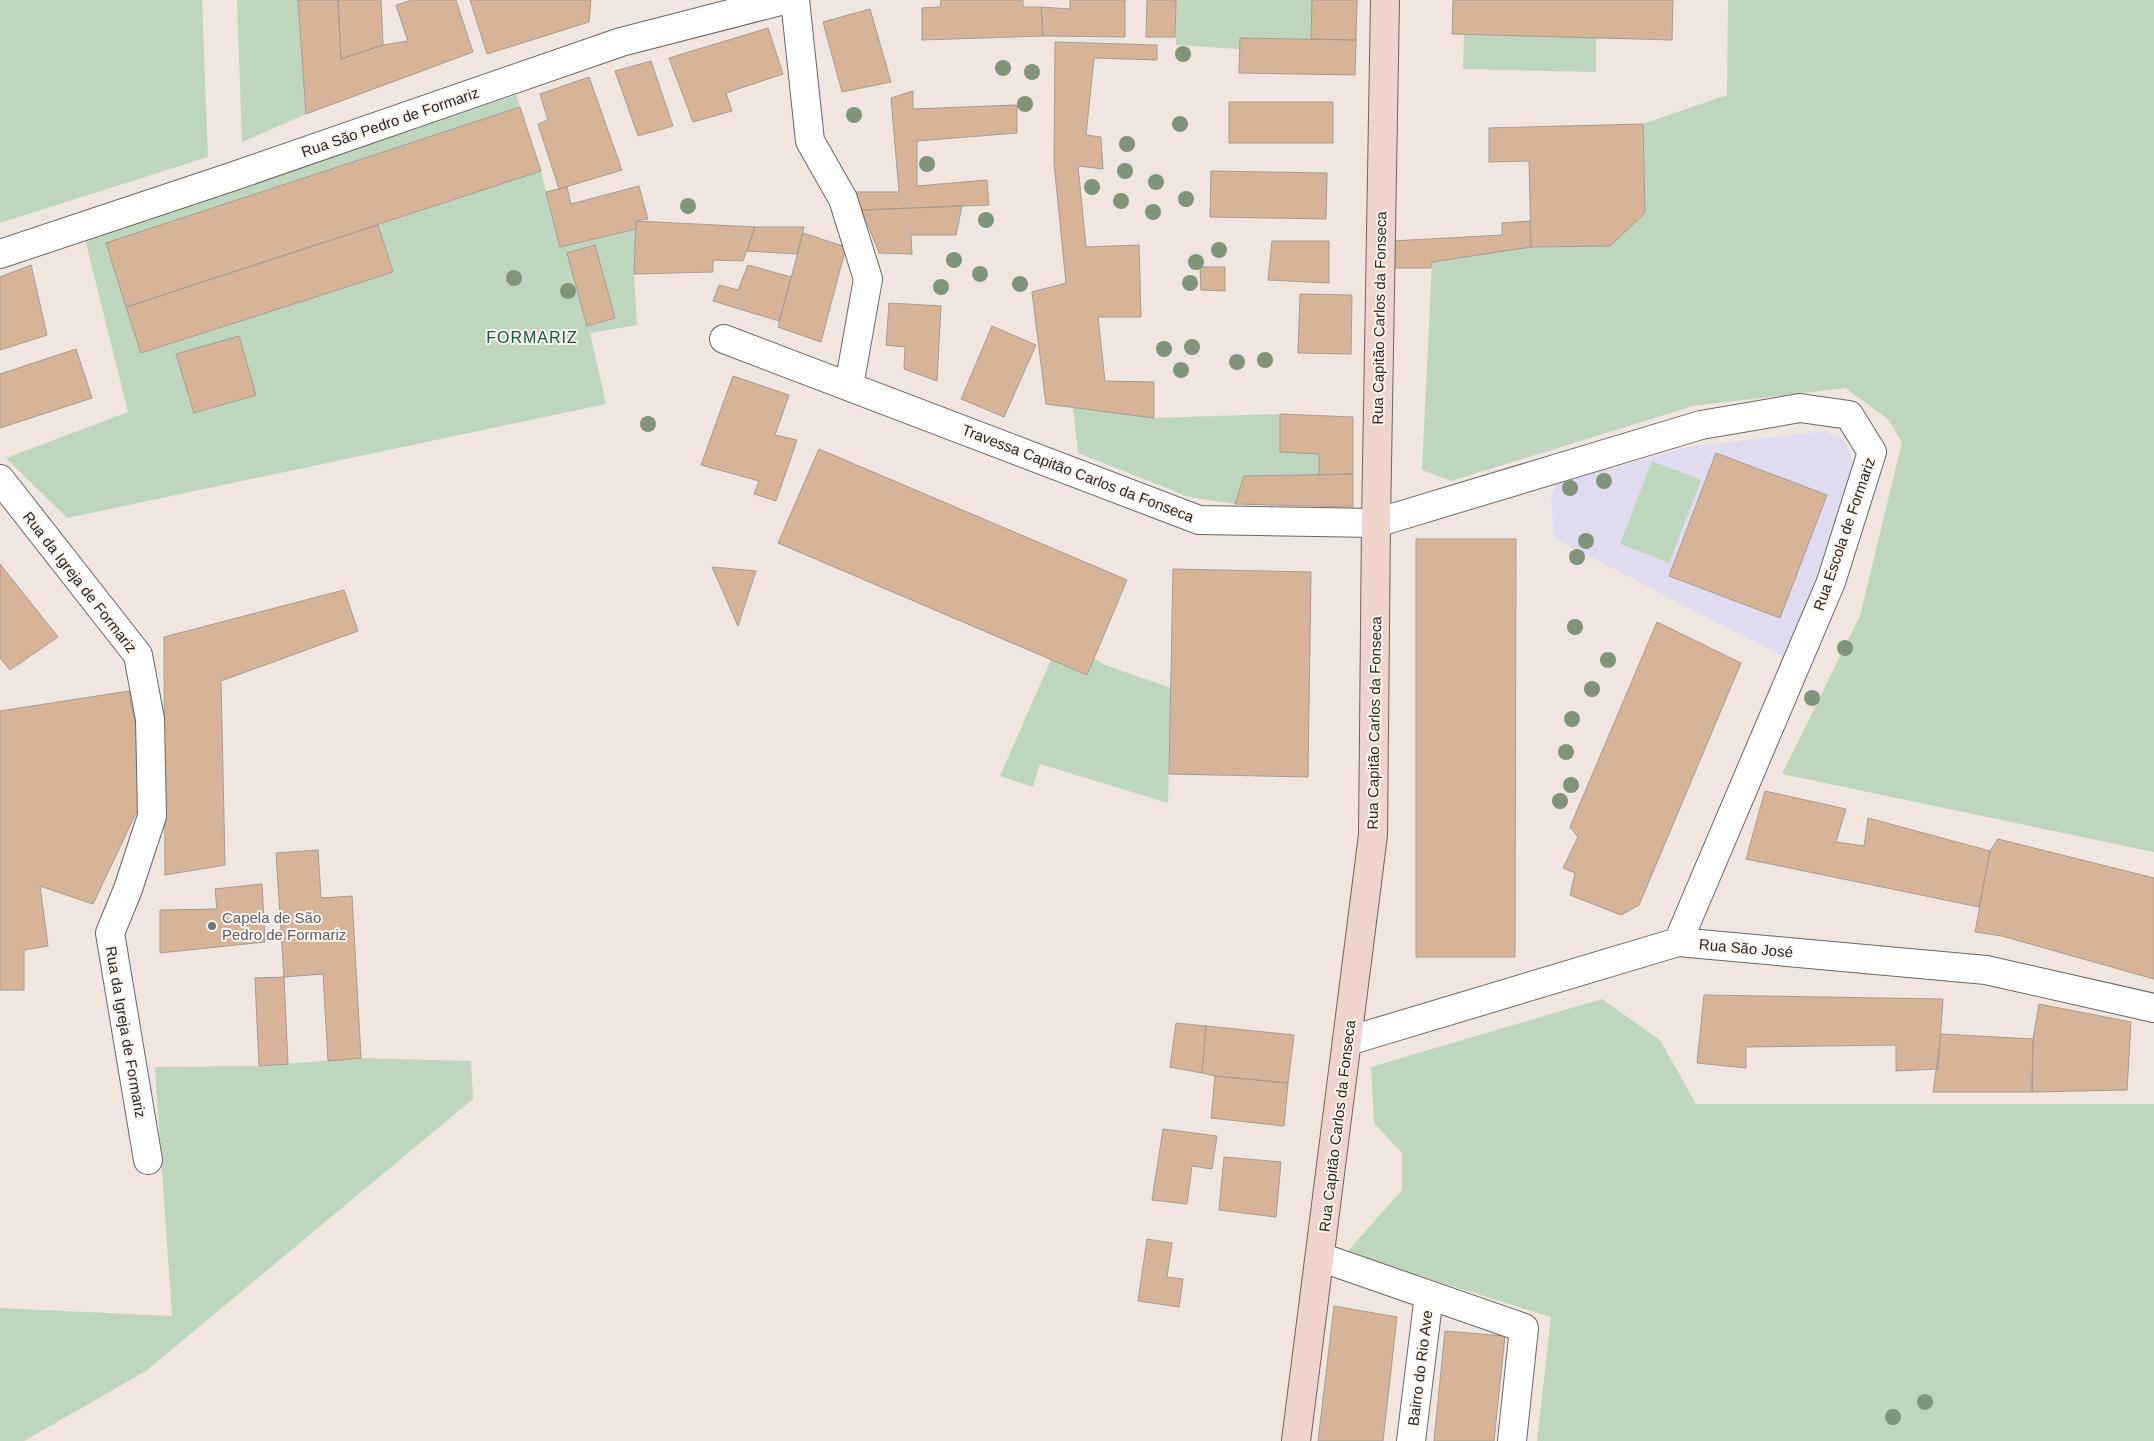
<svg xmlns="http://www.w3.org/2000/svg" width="2154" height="1441" font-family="Helvetica,sans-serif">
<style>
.education{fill:#e1dbf0}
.green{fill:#bed6be}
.building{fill:#d7b498;stroke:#a59c94}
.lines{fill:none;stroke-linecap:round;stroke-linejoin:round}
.minor-casing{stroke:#6e655e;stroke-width:30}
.secondary-casing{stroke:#6e655e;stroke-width:30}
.minor{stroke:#fff;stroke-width:28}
.secondary{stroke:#efd3cc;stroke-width:28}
.tree{fill:#7f9479}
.worship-dot{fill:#6b7280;stroke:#fef4ec;stroke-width:2}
.labels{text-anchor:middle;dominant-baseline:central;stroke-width:4;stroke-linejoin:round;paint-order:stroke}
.street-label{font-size:15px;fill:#292522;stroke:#fef4ec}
.worship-label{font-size:15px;fill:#5b616d;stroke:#fef4ec;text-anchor:start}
.neighbourhood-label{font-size:16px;letter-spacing:1px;fill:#075a46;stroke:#fef4ec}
</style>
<rect width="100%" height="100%" fill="#f0e6df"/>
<path class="education" d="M1825 431 1844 439 1851 455 1852 469 1823 567 1784 657 1554 538 1551 496 1557 483 1688 447Z"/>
<path class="green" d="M0 0H202L208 157 0 223Z
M237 0H298L306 114 242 142Z
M1176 0H1312L1311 39 1240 38 1239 49 1176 45Z
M1728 0H2154V852L1782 774 1860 616 1902 442 1888 419 1845 388 1693 406 1451 481 1422 470 1432 262 1531 247 1610 246 1645 213 1643 124 1727 95Z
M1464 34 1596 37V72L1463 69Z
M516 95 520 107 106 244 141 353 393 272 378 225 541 171 560 247 636 229 634 274 637 325 590 333 606 404 67 518 6 458 128 412 85 239Z
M1073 408 1154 418 1280 414V452L1319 454V475L1244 476 1235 504 1189 497 1078 453Z
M1652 461 1701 480 1669 563 1620 544Z
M1093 658 1105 665 1171 688 1168 803 1040 764 1033 787 1000 776 1051 660Z
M1602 999 1660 1040 1696 1104H2154V1441H1537L1551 1317 1346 1253 1402 1190V1153L1374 1123 1371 1067Z
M361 1058 471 1061 473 1099 146 1371 24 1441H0V1308L172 1316 155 1067 259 1066Z"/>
<path class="building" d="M298 0H338L341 59 383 45 408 41 396 5 412 0H456L473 52 306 114Z
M338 0H381L383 45 341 59Z
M470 0H591L589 22 487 54Z
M941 0H1023V7H1041L1043 36 922 40V8L940 7Z
M1070 0H1125V37L1043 36 1041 7 1070 9Z
M1147 0H1176L1175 37H1146Z
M1312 0H1357L1356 40 1311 39Z
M1453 0H1673L1672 40 1452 34Z
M870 9 891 82 842 92 823 22Z
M768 28 783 74 726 93 732 111 693 122 669 58Z
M1240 38 1356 40 1355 75 1239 73Z
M1055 42 1157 45V60L1094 58 1086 135 1101 137 1103 169 1078 166 1086 247 1139 245 1141 317H1098L1105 381 1154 382V418L1046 404 1032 292 1066 283 1054 163Z
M651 61 673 126 638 136 615 71Z
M589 77 622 170 559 189 538 124 548 120 540 94Z
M913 91V109L1017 105V133L917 141V186L987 180 989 205 862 210 855 192H899L891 98Z
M1229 102H1333V143H1229Z
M520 107 541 171 126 307 106 243Z
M1643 124 1645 213 1610 246 1531 247 1529 161 1489 162V128Z
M1211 171 1327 173 1326 219 1210 217Z
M639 186 648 219 636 221V229L560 247 546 192 567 187 571 204Z
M962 206 956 235H911L912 254 879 253 862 210Z
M636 221 755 227 743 261 713 260V272L634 274Z
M1530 221 1531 247 1432 262 1431 268H1392V241L1502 235V223Z
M378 225 393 272 141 353 126 307Z
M755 227H804L797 254 747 251Z
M803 233 846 247 821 342 778 327Z
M1272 241H1329V283L1268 280Z
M595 245 615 318 587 326 567 253Z
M31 265 47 335 0 350V277Z
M748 265 791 277 779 321 713 301 719 285 738 290Z
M1200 267H1225V291L1201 290Z
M1300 294 1352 295 1351 354 1298 353Z
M889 303 941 306 937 381 904 369 905 347 886 345Z
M992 326 1036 345 1004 417 961 399Z
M239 336 256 395 194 413 176 354Z
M76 349 92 398 0 428V374Z
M733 376 789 395 775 435 797 440 776 501 754 494 759 481 701 465Z
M1280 414 1353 417V474L1319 475V454L1280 452Z
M819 449 1127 580 1087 675 778 543Z
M1716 453 1827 495 1780 618 1669 576Z
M1353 474V507L1235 504 1244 476Z
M1416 539H1516L1515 957H1416Z
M0 564 58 637 10 670 0 658Z
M712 567 756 571 738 626Z
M1173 569 1311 572 1308 777 1169 774Z
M344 590 358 631 221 681 225 865 165 875 164 637Z
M1657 622 1741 663 1639 905 1621 915 1570 895 1575 873 1563 868 1578 837 1570 827Z
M129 691 147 790 93 904 40 886 48 946 24 950V990H0V711Z
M1765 791 1846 809 1836 842 1864 846 1868 818 1990 851 1979 907 1746 859Z
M1998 839 2154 878V979L2002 936 1975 932 1990 851Z
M318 850 321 898 352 896 361 1058 328 1061 323 974 284 977 276 853Z
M262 884 265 942 160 953V910L217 909 215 889Z
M284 977 288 1064 259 1066 255 978Z
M1704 995 1943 999 1938 1069 1896 1071V1045L1746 1047V1068L1697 1063Z
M2039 1004 2131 1022 2127 1090 2032 1092 2033 1039Z
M1176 1023 1206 1026 1202 1073 1170 1067Z
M1206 1026 1294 1035 1288 1083 1215 1076 1202 1073Z
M1941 1034 2033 1039 2032 1092H1933Z
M1215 1076 1288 1083 1284 1126 1211 1118Z
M1163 1129 1217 1136 1212 1169 1192 1166 1187 1204 1152 1200Z
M1224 1157 1281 1162 1276 1217 1219 1210Z
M1147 1239 1172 1243 1167 1277 1183 1279 1179 1307 1138 1301Z
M1334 1306 1397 1317 1383 1441H1318Z
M1445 1331 1505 1336 1494 1441H1434Z"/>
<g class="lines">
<g class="minor-casing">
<path id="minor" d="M795 0 810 141 843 199 868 279 849 386
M0 254 231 177 621 42 784 0
M724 339 1199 520 1376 523 1701 425 1800 408 1849 415 1872 452 1831 582 1678 942
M0 479 138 655 150 719 152 816 128 889 110 933 148 1160
M1348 1041 1678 942 1986 970 2154 1008
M1320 1257 1524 1328 1512 1441
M1411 1441 1429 1295"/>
</g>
<g class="secondary-casing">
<path id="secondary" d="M1296 1441 1373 835 1376 523 1385 0"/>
</g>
<use href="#minor" class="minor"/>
<use href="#secondary" class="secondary"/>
</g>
<g class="tree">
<circle cx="1183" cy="54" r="8"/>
<circle cx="1003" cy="68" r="8"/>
<circle cx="1032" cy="72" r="8"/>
<circle cx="1025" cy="104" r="8"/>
<circle cx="854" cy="115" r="8"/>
<circle cx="1180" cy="124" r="8"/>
<circle cx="1127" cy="144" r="8"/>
<circle cx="927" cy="164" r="8"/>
<circle cx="1125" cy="171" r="8"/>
<circle cx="1156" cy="182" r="8"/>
<circle cx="1092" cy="187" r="8"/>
<circle cx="1186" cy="199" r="8"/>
<circle cx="1121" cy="201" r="8"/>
<circle cx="688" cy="206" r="8"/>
<circle cx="1153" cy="212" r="8"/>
<circle cx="986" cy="220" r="8"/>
<circle cx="1219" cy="250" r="8"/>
<circle cx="954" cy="260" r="8"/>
<circle cx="1196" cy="262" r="8"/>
<circle cx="980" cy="274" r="8"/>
<circle cx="514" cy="278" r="8"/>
<circle cx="1190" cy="283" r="8"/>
<circle cx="1020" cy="284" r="8"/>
<circle cx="941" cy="287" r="8"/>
<circle cx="568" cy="291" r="8"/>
<circle cx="1192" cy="347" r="8"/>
<circle cx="1164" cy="349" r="8"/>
<circle cx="1265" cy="360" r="8"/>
<circle cx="1237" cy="362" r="8"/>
<circle cx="1181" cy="370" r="8"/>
<circle cx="648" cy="424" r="8"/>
<circle cx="1604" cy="481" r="8"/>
<circle cx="1570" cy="488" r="8"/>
<circle cx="1586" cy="541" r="8"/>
<circle cx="1577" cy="557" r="8"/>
<circle cx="1575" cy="627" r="8"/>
<circle cx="1845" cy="648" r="8"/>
<circle cx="1608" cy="660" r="8"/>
<circle cx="1592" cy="689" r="8"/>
<circle cx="1812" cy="698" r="8"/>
<circle cx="1572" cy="719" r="8"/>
<circle cx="1566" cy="752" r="8"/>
<circle cx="1571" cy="785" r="8"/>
<circle cx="1560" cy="801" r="8"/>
<circle cx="1925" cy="1402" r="8"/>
<circle cx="1893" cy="1417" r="8"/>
</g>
<circle class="worship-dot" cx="212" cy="926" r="5"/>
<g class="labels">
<g class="street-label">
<text transform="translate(390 122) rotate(-19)">Rua São Pedro de Formariz</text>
<text transform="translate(1379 318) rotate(-89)">Rua Capitão Carlos da Fonseca</text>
<text transform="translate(1078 473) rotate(21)">Travessa Capitão Carlos da Fonseca</text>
<text transform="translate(1844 534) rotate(-71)">Rua Escola de Formariz</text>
<text transform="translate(80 582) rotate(52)">Rua da Igreja de Formariz</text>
<text transform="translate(1374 723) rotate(-89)">Rua Capitão Carlos da Fonseca</text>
<text transform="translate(1746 948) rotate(5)">Rua São José</text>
<text transform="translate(126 1032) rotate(80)">Rua da Igreja de Formariz</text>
<text transform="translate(1337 1126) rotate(-83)">Rua Capitão Carlos da Fonseca</text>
<text transform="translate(1420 1368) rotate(-83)">Bairro do Rio Ave</text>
</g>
<g class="worship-label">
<text x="222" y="917">Capela de São<tspan x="222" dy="17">Pedro de Formariz</tspan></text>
</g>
<g class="neighbourhood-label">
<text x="532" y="337">FORMARIZ</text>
</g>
</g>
</svg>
